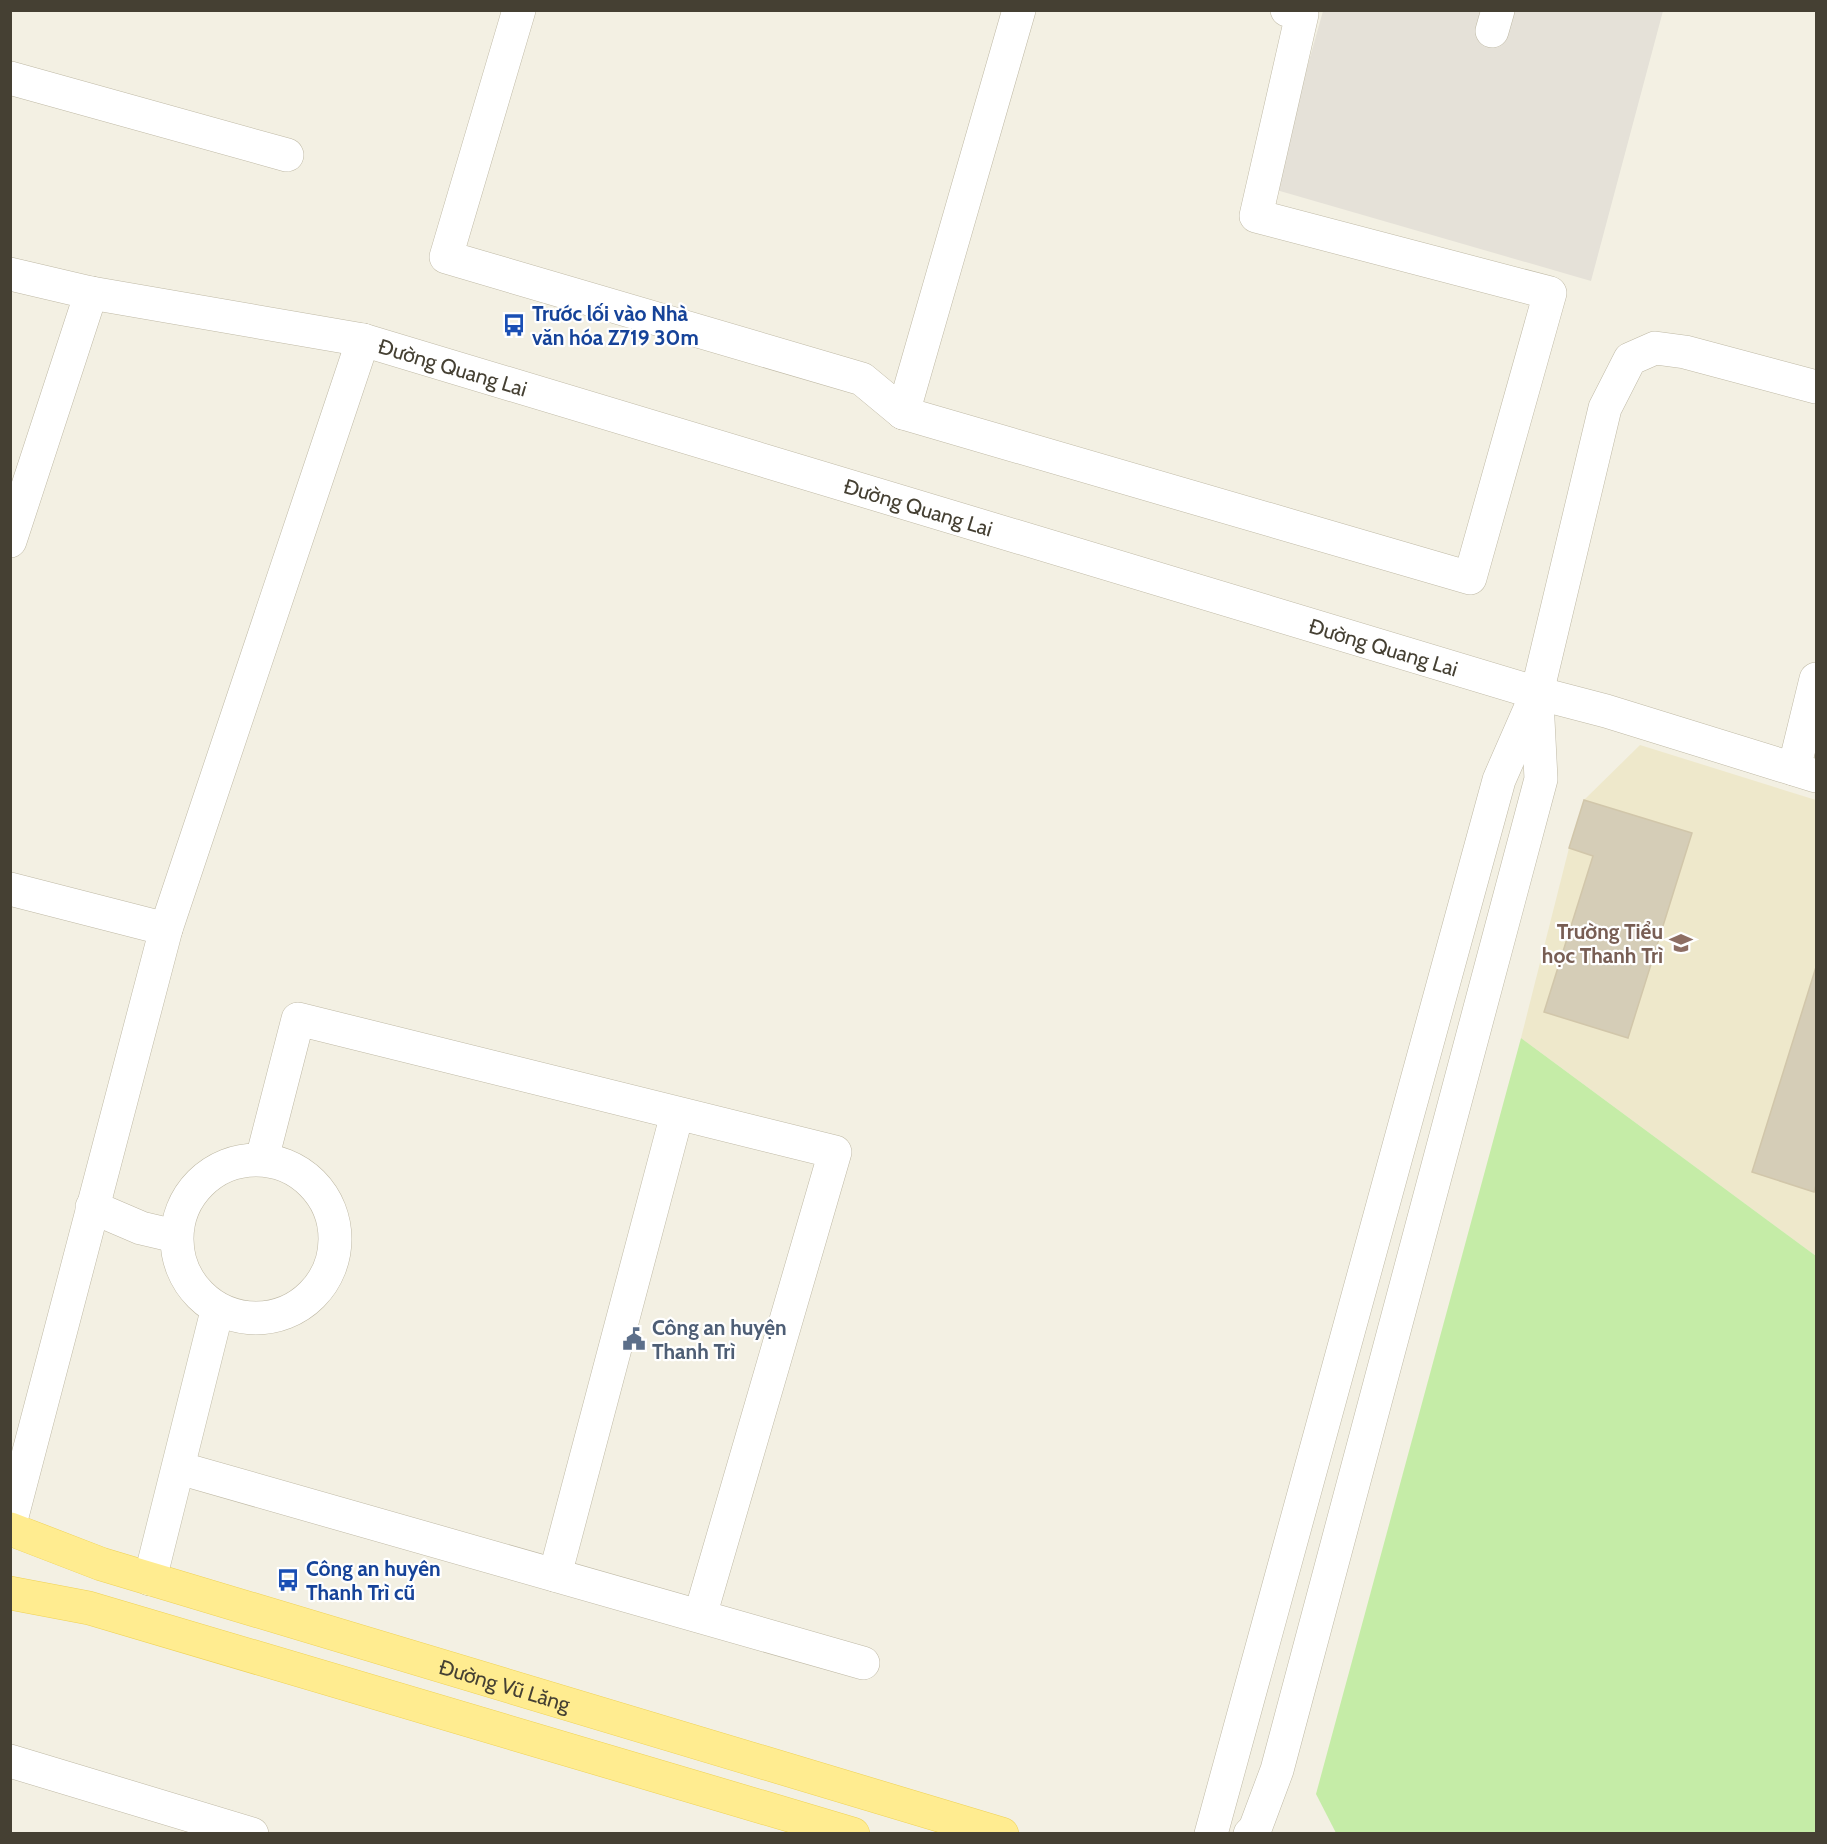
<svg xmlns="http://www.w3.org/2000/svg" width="1827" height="1844" font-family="Cabin,sans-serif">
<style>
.industrial{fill:#e5e1d8}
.education{fill:#eee8cb}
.green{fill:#c5eca7}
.building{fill:#d5cdb7;stroke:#d1c6aa;stroke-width:1.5}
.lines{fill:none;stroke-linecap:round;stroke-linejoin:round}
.minor-casing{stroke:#bfb9a5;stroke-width:34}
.major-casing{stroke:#efd255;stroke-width:34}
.minor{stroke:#fff;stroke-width:33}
.major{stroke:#ffec90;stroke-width:33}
.labels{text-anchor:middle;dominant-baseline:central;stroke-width:4.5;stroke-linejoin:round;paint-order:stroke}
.transit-label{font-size:21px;font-weight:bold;fill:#164399;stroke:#fff;text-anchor:start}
.street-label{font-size:21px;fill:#454033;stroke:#fff}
.education-label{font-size:21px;font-weight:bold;fill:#785e54;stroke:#fff;text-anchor:end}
.service-label{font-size:21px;font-weight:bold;fill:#4e5e75;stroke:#fff;text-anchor:start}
</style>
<rect width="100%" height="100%" fill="#f3f0e3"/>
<path class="industrial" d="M1323 11H1663L1591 281 1273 189Z"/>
<path class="education" d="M1640 745 1816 800V1256L1521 1038 1569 848 1584 800Z"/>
<path class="green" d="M1521 1038 1816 1256V1833H1336L1316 1794Z"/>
<path class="building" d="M1584 800 1692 833 1628 1038 1544 1012 1593 856 1569 848Z
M1816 967V1185L1814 1192 1752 1172Z"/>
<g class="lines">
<g class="minor-casing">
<g id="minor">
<path d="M519 10 446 257 862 379 903 413 1019 10"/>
<path d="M1492 31 1498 10"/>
<path d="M10 78 287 155"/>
<path id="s1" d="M10 274 91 293 363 340 1537 693 1606 711 1816 776"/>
<path d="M903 413 1470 578 1550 293 1256 216 1302 14 1287 10"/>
<path d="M10 541 91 293"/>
<path d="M1794 769 1816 679"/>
<path d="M10 889 166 929"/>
<path d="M262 1159 298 1019 835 1152 700 1616"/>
<circle cx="256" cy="1239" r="79"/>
<path d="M92 1207 141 1228 175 1236"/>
<path d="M179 1468 863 1663"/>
<path d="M10 1524 166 929 363 340"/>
<path d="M555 1575 677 1114"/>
<path d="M150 1579 217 1311"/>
<path d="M10 1761 252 1834"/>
<path d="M1211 1834 1499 780 1537 693 1605 408 1630 359 1655 348 1685 352 1816 387"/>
<path d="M1250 1834 1255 1829 1277 1770 1541 779 1537 700"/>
</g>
</g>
<g class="major-casing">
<g id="major">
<path id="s2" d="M10 1529 101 1564 1002 1834"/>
<path d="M10 1593 89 1608 853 1834"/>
</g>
</g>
<use href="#minor" class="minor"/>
<use href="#major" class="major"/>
</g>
<defs>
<g id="bus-bare" transform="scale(1.8)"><path d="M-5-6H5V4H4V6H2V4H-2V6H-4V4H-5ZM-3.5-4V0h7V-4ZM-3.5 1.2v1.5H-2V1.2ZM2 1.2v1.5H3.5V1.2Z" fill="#1a4fb4" stroke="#fff" stroke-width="2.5" paint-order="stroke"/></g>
<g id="school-bare" transform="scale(1.8)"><path d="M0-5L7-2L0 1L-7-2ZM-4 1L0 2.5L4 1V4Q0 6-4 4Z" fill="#8d6e63" stroke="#fff" stroke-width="2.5" paint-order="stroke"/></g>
<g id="civic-bare" transform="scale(1.8)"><path d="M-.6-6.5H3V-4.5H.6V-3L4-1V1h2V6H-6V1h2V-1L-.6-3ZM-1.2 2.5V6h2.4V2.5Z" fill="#5c6f8a" stroke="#fff" stroke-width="2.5" paint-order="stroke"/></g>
</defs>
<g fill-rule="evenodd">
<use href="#bus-bare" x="514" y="325"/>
<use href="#school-bare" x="1681" y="943"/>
<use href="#civic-bare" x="634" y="1339"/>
<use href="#bus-bare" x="288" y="1580"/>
</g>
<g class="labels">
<g class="transit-label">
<text x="532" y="313">Trước lối vào Nhà<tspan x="532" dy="24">văn hóa Z719 30m</tspan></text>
<text x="306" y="1568">Công an huyên<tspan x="306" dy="24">Thanh Trì cũ</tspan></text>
</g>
<g class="street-label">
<text stroke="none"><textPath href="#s1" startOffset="453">Đường Quang Lai</textPath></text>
<text stroke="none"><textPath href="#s1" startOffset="939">Đường Quang Lai</textPath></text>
<text stroke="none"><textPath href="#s1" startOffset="1425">Đường Quang Lai</textPath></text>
<text stroke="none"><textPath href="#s2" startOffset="519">Đường Vũ Lăng</textPath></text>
</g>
<g class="education-label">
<text x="1663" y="931">Trường Tiểu<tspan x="1663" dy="24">học Thanh Trì</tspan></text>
</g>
<g class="service-label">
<text x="652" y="1327">Công an huyện<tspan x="652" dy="24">Thanh Trì</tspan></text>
</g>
</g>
<rect width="1827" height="1844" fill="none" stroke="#454033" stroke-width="24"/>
</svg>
